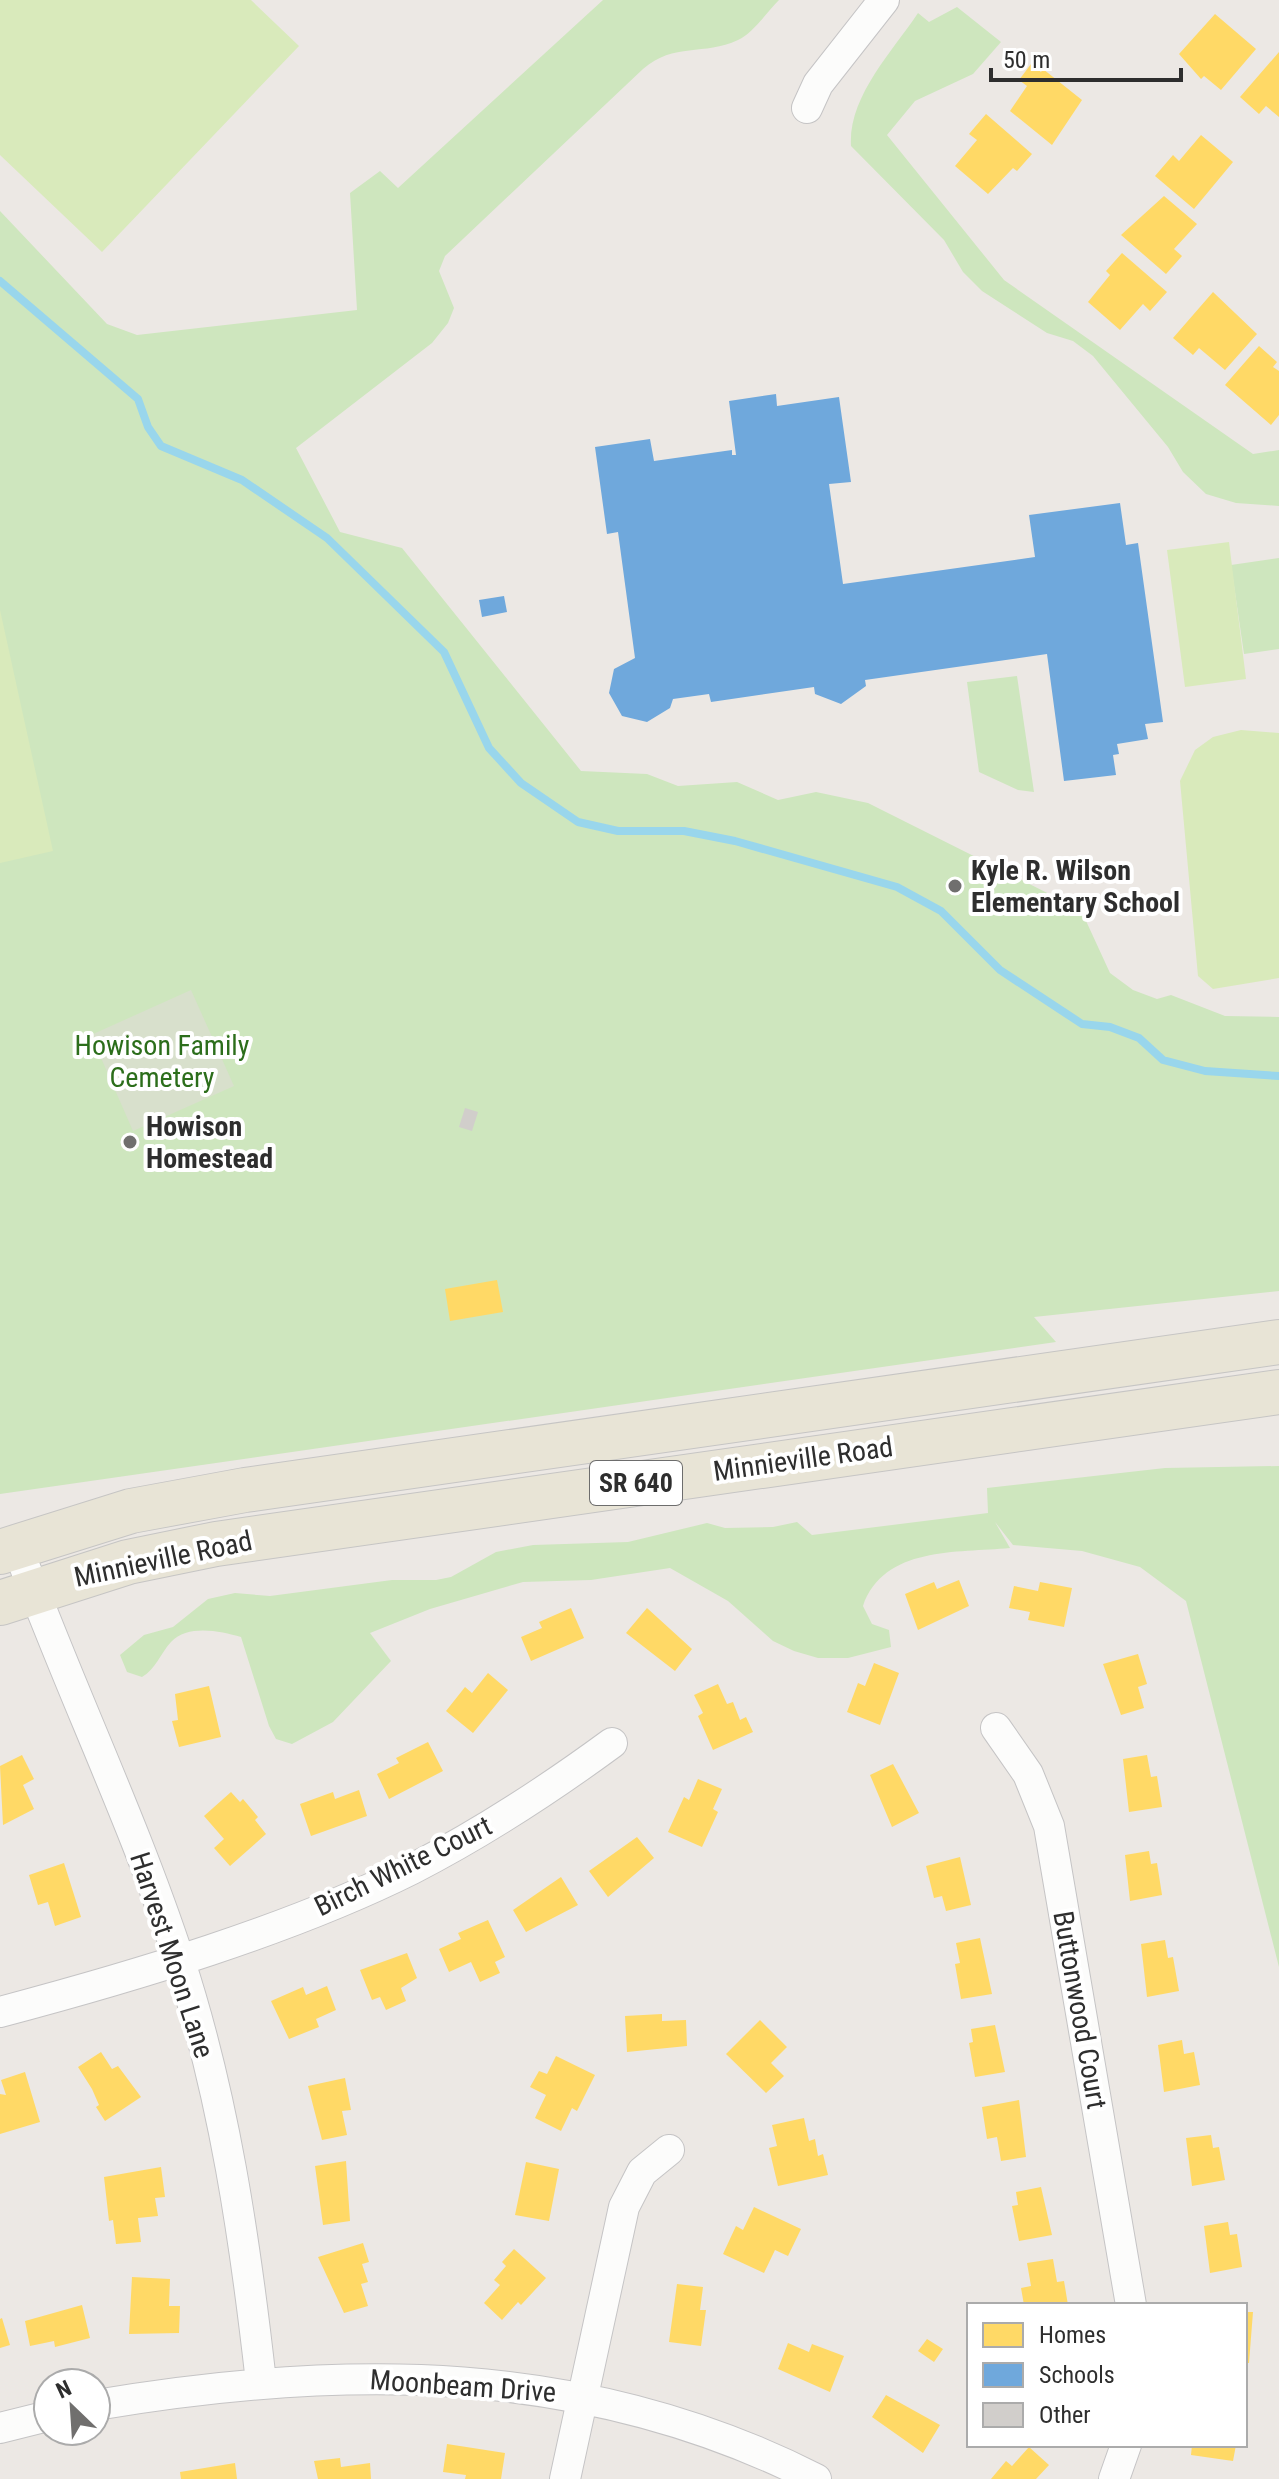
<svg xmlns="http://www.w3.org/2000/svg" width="1279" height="2479" font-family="'Roboto Condensed',sans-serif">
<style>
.green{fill:#cee6be}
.cemetery{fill:#d8e0cc}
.pitch{fill:#d9eabb}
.homes{fill:#ffd966}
.schools{fill:#6fa8dc}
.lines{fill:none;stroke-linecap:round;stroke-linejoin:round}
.stream{stroke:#99d6ec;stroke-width:8}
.building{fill:#d1cecb}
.minor-casing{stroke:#c5c4c5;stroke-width:32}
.primary-casing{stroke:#c6c5c4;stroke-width:46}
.minor{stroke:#fcfcfb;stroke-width:30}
.primary{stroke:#e8e4d6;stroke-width:44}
.poi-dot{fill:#706f6e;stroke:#fff;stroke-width:3}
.labels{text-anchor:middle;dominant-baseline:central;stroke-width:8;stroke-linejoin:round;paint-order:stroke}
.shield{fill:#fff;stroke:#6d6d6d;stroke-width:2}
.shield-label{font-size:26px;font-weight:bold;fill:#2e2e2e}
.poi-label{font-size:28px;font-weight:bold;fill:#2e2e2e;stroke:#fff;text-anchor:start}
.park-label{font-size:28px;fill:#2c6e1b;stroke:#fff}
.street-label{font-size:28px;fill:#2e2e2e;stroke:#fff}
</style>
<rect width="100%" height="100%" fill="#ece8e4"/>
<path class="green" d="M603 0H779C767 12 753 33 738 40 704 56 674 42 643 69L445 256 439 271 454 308 448 323 432 343 296 448 340 532 402 548 581 771 647 774 678 786 737 782 778 800 816 792 868 803 1081 910 1110 973 1133 990 1157 999 1171 995 1225 1016 1279 1017V1291L1034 1317 1056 1342 0 1494V211L107 324 137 335 357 310 350 193 380 171 398 188Z
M957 7 1001 42 973 74 915 101 887 135 1004 280 1253 454 1279 450V506L1236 503 1206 494 1183 472 1168 447 1093 356 1073 341 1047 333 982 291 963 272 944 240 851 146C848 97 892 52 918 13L929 22Z
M1279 558V649L1244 654 1231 565Z
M1017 676 1034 792 1018 790 979 772 967 682Z
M1279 1466V1967L1186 1601 1140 1567 1082 1551 1013 1545 995 1522 1010 1548C957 1553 884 1546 863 1606L872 1624 889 1630 891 1647 848 1658H818L794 1651 773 1641 728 1601 670 1568 591 1580 523 1582 430 1609 370 1633 391 1661 333 1722 292 1744 276 1739 269 1726 241 1637C220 1631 188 1624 171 1642 160 1654 156 1669 142 1677L127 1672 120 1655 144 1635 173 1627 208 1599 235 1593 270 1596 392 1580H436L451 1577 496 1552 533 1545 628 1542 707 1523 725 1528 773 1527 797 1522 812 1535 988 1513 987 1488 1165 1468Z"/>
<path class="cemetery" d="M191 990 234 1086 133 1131 91 1035Z"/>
<path class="pitch" d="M0 0H251L299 46 102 252 0 155Z
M1229 542 1246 679 1185 687 1167 550Z
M0 610 53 851 0 863Z
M1241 730 1279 733V978L1213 989 1198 976 1180 781 1195 750 1213 737Z"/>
<path class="homes" d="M1215 14 1256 49 1221 90 1204 76 1201 79 1179 54Z
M1279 52V117L1266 106 1259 114 1240 97Z
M1031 64 1041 72 1043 69 1082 100 1052 145 1010 111 1027 86 1019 80Z
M986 114 1032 154 1017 171 1013 168 988 194 955 166 977 140 969 134Z
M1201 135 1233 162 1194 209 1155 176 1173 155 1179 161Z
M1164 196 1197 224 1174 249 1182 256 1166 274 1121 235Z
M1122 253 1167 292 1150 311 1143 304 1120 330 1088 302 1110 275 1106 271Z
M1213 292 1257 334 1225 370 1199 348 1193 355 1173 338Z
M1259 346 1277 362 1273 367 1279 371V415L1271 425 1225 385Z
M497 1280 503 1312 450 1321 445 1289Z
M959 1580 969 1606 918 1630 905 1594 934 1582 937 1589Z
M1040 1582 1072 1588 1064 1627 1028 1620 1030 1612 1009 1608 1014 1586 1038 1591Z
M571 1608 584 1638 531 1661 521 1637 542 1628 539 1622Z
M647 1608 692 1649 675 1671 626 1633Z
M1138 1654 1147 1684 1138 1687 1144 1708 1121 1715 1103 1664Z
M874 1663 899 1673 880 1725 847 1712 858 1683 865 1686Z
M488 1673 508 1690 473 1733 446 1711 465 1687 472 1693Z
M718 1684 727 1704 733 1702 740 1720 746 1717 753 1732 713 1750 698 1716 703 1713 694 1695Z
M209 1686 221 1737 179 1747 172 1721 178 1720 175 1694Z
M428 1742 443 1771 389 1799 377 1774 399 1763 396 1758Z
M22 1755 34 1779 23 1785 34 1809 3 1825 0 1766Z
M1147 1755 1151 1777 1157 1776 1162 1807 1129 1812 1123 1759Z
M893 1764 919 1813 892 1827 870 1775Z
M698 1779 722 1789 713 1809 718 1812 702 1847 668 1832 684 1797 689 1800Z
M359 1790 367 1816 311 1836 300 1804 333 1792 335 1799Z
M231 1792 240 1802 243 1799 258 1817 255 1820 266 1834 230 1866 214 1848 224 1839 204 1816Z
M637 1837 654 1858 608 1897 589 1871Z
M1149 1851 1151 1864 1157 1863 1162 1895 1130 1901 1125 1855Z
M960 1857 971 1905 946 1911 942 1896 934 1898 926 1866Z
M64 1863 81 1917 55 1926 48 1902 38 1905 29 1875Z
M561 1877 578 1905 526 1932 513 1910Z
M488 1920 505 1957 495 1962 500 1973 480 1982 471 1962 449 1972 439 1949 461 1939 458 1933Z
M980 1938 992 1994 961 1999 955 1964 960 1963 956 1943Z
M1165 1940 1168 1958 1173 1957 1179 1991 1147 1997 1141 1944Z
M407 1953 417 1978 401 1988 406 2001 386 2010 380 1997 372 2000 360 1970Z
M327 1986 336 2010 316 2019 319 2027 289 2039 271 2001 303 1987 306 1995Z
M662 2014V2021L686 2020 687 2046 627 2052 625 2016Z
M760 2020 787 2047 771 2063 784 2076 766 2093 726 2054Z
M995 2025 1005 2072 975 2077 969 2043 973 2042 971 2029Z
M1182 2040 1184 2054 1194 2052 1200 2085 1164 2092 1158 2045Z
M101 2052 112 2069 118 2066 141 2097 105 2121 96 2107 99 2105 92 2089 78 2067Z
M556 2056 595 2075 577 2111 572 2108 561 2131 535 2118 546 2095 530 2087 539 2071 547 2074Z
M25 2072 40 2122 0 2134V2094L6 2095 1 2080Z
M345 2078 351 2110 342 2111 347 2135 322 2140 308 2086Z
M1019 2100 1026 2157 1001 2161 997 2137 987 2139 982 2107Z
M804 2118 809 2141 815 2139 818 2156 823 2154 828 2175 778 2186 769 2148 777 2146 772 2125Z
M1211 2135 1213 2148 1219 2147 1225 2180 1192 2186 1186 2138Z
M346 2161 350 2221 323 2225 315 2166Z
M526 2162 559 2169 549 2221 515 2215Z
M161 2167 165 2197 155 2198 158 2216 138 2218 141 2242 116 2244 113 2220 109 2221 104 2177Z
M1041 2187 1052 2235 1019 2241 1012 2206 1018 2205 1016 2192Z
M754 2207 801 2229 788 2256 775 2250 764 2273 723 2254 736 2226 743 2230Z
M1228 2222 1230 2235 1237 2234 1242 2267 1210 2273 1204 2226Z
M363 2243 369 2262 362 2264 368 2282 361 2284 368 2306 344 2313 318 2257Z
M514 2249 546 2278 521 2305 518 2302 502 2320 484 2303 500 2285 494 2280 506 2266 502 2262Z
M1053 2259 1057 2282 1064 2281 1068 2305H1024L1021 2288 1031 2286 1027 2263Z
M132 2277 170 2279 169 2306H180L179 2333 129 2334Z
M677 2284 703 2287 700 2310H706L701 2346 669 2342Z
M82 2305 90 2338 55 2347 54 2341 30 2346 25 2321Z
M1245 2312H1253L1249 2363H1245Z
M2 2318 10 2345 0 2348V2319Z
M927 2339 943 2349 934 2362 918 2351Z
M788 2343 809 2352 812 2344 844 2356 830 2392 778 2369Z
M886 2395 940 2425 923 2453 872 2417Z
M447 2444 505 2453 501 2479H465L466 2475 443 2472Z
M1192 2445H1236L1233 2461 1191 2455Z
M1029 2447 1049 2465 1036 2479H991L1006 2461 1012 2466Z
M340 2458 341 2467 370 2463 371 2479H318L314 2461Z
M235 2463 237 2479H181L180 2472Z"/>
<path class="schools" d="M776 394 777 406 839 397 851 482 829 484 843 584 1035 557 1029 515 1120 503 1126 545 1138 543 1163 722 1145 724 1148 739 1117 744 1119 754 1113 755 1116 775 1064 781 1047 654 865 680 866 686 841 704 815 694 814 687 711 702 709 694 673 699 670 708 647 722 622 716 609 693 614 669 635 658 618 532 607 534 595 447 650 439 654 461 732 450V455H736L729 401Z
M504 596 507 612 482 617 479 600Z"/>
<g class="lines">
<path class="stream" d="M0 281 138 399 148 427 161 446 242 480 327 538 444 652 489 748 521 783 578 822 618 831H684L735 841 897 887 941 911 1000 970 1082 1024 1110 1027 1139 1038 1163 1060 1205 1071 1279 1076"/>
</g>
<path class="building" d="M465 1108 478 1112 472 1131 459 1127Z"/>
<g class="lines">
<g class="minor-casing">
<path id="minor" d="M807 108 818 84 884 0
M17 1546C68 1685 133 1819 179 1959 224 2096 245 2239 261 2382
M996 1728 1028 1774 1049 1826 1131 2305
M0 2012C132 1977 290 1930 412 1869 482 1833 548 1790 612 1743
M96 2405C345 2363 586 2362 816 2479
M0 2428 48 2416
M565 2479 624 2207 642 2172 669 2150
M1114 2479 1126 2445"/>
</g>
<g class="primary-casing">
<path id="primary" d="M0 1552 131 1511 245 1490 1279 1342
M0 1603 128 1562 216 1544 1279 1392"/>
</g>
<use href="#minor" class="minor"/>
<use href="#primary" class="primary"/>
</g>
<g class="poi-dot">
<circle cx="955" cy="886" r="8"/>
<circle cx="130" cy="1142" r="8"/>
</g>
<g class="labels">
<rect class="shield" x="590" y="1461" width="92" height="44" rx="6"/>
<g class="shield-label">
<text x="636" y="1483">SR 640</text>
</g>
<g class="poi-label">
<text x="971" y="870">Kyle R. Wilson<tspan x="971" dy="32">Elementary School</tspan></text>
<text x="146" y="1126">Howison<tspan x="146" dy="32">Homestead</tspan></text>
</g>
<g class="park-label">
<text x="162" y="1045">Howison Family<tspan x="162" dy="32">Cemetery</tspan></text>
</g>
<g class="street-label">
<text transform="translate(803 1459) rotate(-8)">Minnieville Road</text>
<text transform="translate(163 1559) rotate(-12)">Minnieville Road</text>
<text transform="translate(403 1866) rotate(-26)">Birch White Court</text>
<text transform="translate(172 1955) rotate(72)">Harvest Moon Lane</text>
<text transform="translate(1080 2010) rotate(80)">Buttonwood Court</text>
<text transform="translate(463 2386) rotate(4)">Moonbeam Drive</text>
</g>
</g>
<rect x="967" y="2303" width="280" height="144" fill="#ffffff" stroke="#ababab" stroke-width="2"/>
<rect x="983" y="2323" width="40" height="24" fill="#ffd966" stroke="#ababab" stroke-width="2"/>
<text x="1039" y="2343" font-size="24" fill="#2e2e2e">Homes</text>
<rect x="983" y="2363" width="40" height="24" fill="#6fa8dc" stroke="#ababab" stroke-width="2"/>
<text x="1039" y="2383" font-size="24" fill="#2e2e2e">Schools</text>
<rect x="983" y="2403" width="40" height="24" fill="#d1cecb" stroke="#ababab" stroke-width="2"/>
<text x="1039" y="2423" font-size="24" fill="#2e2e2e">Other</text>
<g transform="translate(72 2407) rotate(335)"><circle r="38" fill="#ffffff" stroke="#ababab" stroke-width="2"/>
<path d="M0-6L14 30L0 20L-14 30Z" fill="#706f6e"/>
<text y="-12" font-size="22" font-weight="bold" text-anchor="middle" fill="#2e2e2e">N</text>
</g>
<path d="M991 68v12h190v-12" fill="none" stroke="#2e2e2e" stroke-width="4"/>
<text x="1003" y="68" font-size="24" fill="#2e2e2e" stroke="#ffffff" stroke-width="6" paint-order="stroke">50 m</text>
</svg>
